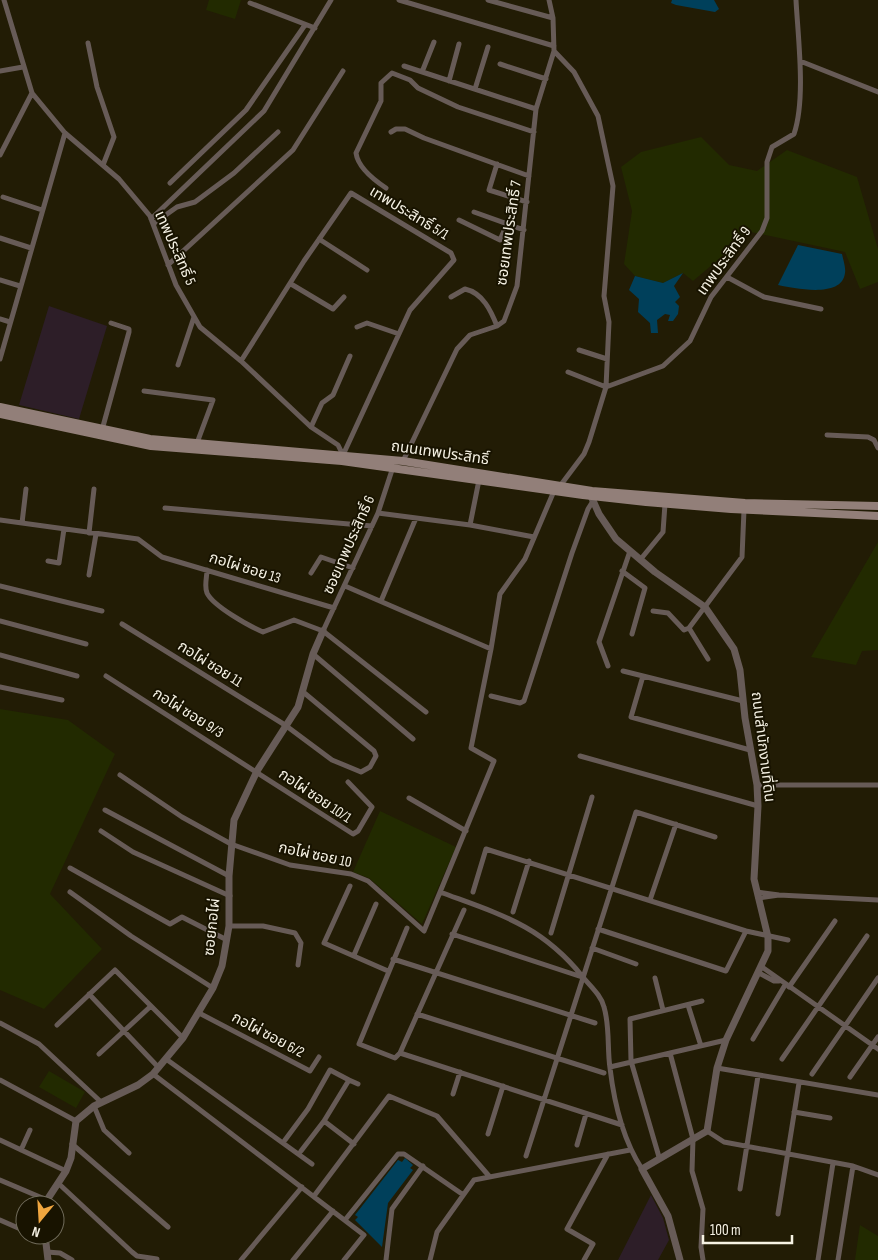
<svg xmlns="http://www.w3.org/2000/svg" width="878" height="1260" font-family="'Sofia Sans Condensed','Noto Sans Thai',sans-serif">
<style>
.commercial{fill:#2d1e28}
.green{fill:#222a00}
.water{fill:#00405b}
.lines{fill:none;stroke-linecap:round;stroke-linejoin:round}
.minor{stroke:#675b57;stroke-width:5}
.tertiary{stroke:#675b57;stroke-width:7}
.secondary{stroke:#927f79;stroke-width:8}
.labels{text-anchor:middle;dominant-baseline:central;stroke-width:4;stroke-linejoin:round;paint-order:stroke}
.street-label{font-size:15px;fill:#f6f2e4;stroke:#181300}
</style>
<rect width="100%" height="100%" fill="#221c05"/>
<path class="commercial" d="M49 306 107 326 79 419 19 405Z
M651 1195 663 1218 669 1240 658 1260H618Z"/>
<path class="green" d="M209 0H241L235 19 206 10Z
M701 137 729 165 757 171 787 150 857 177 878 249V282L860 289 845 252 751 232 693 281 683 273 663 283 635 276 624 264 632 211 621 167 641 152Z
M878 542V650L862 651 856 665 811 657Z
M0 709 68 720 115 754 50 894 102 949 44 1009 0 990Z
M380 811 456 847 422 924 369 878 353 872Z
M49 1071 85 1092 76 1108 39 1087Z
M860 1225 878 1236V1260H855Z"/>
<path class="water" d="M672 0H714L719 9 715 12 676 5 671 3Z
M798 245 842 254C843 259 846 268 845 273 842 299 794 288 778 285Z
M683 273 674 286 680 297 675 302 679 306 678 314 673 321H668L670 315 665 314 657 320 658 333H651L650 323 638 312 639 299 629 290 635 276 663 283Z
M405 1158 413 1165 410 1168 413 1170 388 1203 382 1247 355 1220 358 1217 355 1215 398 1160 402 1162Z"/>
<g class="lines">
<path class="minor" d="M4 0 32 93 65 133 119 179 150 216 176 285 200 327 241 361 311 427 338 445 343 455
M399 0 554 46
M488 0 553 18
M250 3 315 28
M88 43 97 87 114 137 103 165
M554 51 574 72 598 116 613 186 604 296 609 322 606 387 589 442 584 454 560 486
M800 61 878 92
M500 64 546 79
M404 66 536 109
M0 71 23 67
M422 72 434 42
M449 81 459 44
M475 89 488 47
M391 132 396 129H405L424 138 529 176
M0 155 32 93
M497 164 489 190 527 202
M170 183 246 110 305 25
M386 188C374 180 358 168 356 153L381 101V83L392 73 410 80 418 88 458 107 534 132
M3 197 42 210
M474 212 524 230
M151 219 264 111 331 0
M459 220 500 240 507 224
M153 224 177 207 195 202 234 173 278 132
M0 238 31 248
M319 239 367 270
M168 265 293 150 343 71
M727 277 764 297 821 309
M0 280 20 286
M291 284 333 309 344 297
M451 297 465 289C483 293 491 311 497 326
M0 319 10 322
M357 327 367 323 399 334
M579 350 607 359
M0 359 65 133
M241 361 304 261 351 193 451 253 454 260 410 310 343 455
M178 365 194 317
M568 372 606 387
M606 387 663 366 690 341 711 297 762 231 767 218V162L772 147 794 134C806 99 798 38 796 0
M144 391 213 400 197 443
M311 427 322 403 333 395 350 356
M102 430 129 332V329L111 323
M827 435 868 437 874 440 878 448
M403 461 457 349 470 335 497 326 504 321 517 286 536 109 554 51 553 18 549 0
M165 508 372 526
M378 513 470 525 534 537
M0 520 138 539 162 557 334 608
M22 523 26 489
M470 525 479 480
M89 533 94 489
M640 560 663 532 665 504
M48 561 59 563 64 529
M207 570C207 577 204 586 207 593 213 606 249 626 263 632L294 620 323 631 426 712
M622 571 645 588 632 634
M311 573 321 557 353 568
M89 575 96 534
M0 586 102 611
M345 586 491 649
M381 601 416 518
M653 611 668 613 684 630 689 628 742 557 744 510
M0 621 86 644
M122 624 285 725 332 760 361 772 370 767 376 756 374 751 302 691
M689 628 708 659
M323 631 378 513 393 467
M313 654 413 739
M0 655 77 676
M608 666 599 642 630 551
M623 671 643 676
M106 676 353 834 358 831 372 807 348 782
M0 687 62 700
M491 696 520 703 524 701 572 553 588 509 593 501
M743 701 643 676 631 717 750 750
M580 756 758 806
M120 775 182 817 231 844 290 865 351 874 368 881 424 931 494 761 471 748 491 649 500 594 525 559 554 491
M757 785H878
M409 798 466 831
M105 810 229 876
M101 831 133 852 230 896
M70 868 170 924 182 917 227 940
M350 886 324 943 388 971
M70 892 131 936 213 988
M440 892C499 914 541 925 582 976 590 986 601 995 604 1007 610 1027 607 1048 610 1068 614 1102 623 1140 642 1169
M473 892 486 849 746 931 788 940
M757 892 779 895 878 900
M758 898 779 895
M650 900 676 824
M513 912 529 861
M229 926H263L295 933 301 943 298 965
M407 928 359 1044 395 1058 400 1053 464 910
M598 929 726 971 746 931
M551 933 592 797
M452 934 582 977
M592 948 636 964
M354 955 376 904
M393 959 595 1023
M762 967 878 1049
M759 973 774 981H779
M655 978 663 1010
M789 987 835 921
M89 994 159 1068
M688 1005 701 1046
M199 1013 310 1071 319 1057
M417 1014 604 1073
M0 1023 39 1044 101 1102
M57 1025 115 970 183 1038
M753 1039 785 985
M400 1053 622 1125
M670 1053 693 1139 692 1171 703 1209 701 1247 703 1260
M99 1054 151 1006
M166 1059 312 1164
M782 1059 867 936
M610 1067 726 1040
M717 1068 878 1095
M153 1074 364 1235 344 1260
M812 1074 878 978
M850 1077 878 1037
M0 1080 76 1121
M349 1080 358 1084
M453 1094 460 1072
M94 1106 104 1130 129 1153
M794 1112 830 1118
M324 1121 354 1144
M707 1131 724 1142 853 1166 878 1175
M488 1134 503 1086
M0 1140 66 1171
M285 1140 308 1109 330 1070 349 1080 324 1121 301 1151
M72 1144 168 1227
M577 1145 586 1114
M21 1150 30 1130
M526 1156 636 812 715 837
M659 1157 631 1061 630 1019 702 1001
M0 1180 47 1200
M58 1183 132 1252 137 1256 157 1259
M740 1189 758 1076
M314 1196 389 1096 437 1116 489 1176
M778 1214 799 1083
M0 1220 25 1231
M345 1220 398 1154H404L462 1194
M35 1235 45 1239
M47 1252 60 1253 72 1260
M241 1260 302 1187
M293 1260 333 1211
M386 1260 392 1209 423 1166
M430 1260 437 1232 474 1180 630 1150
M584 1260 593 1244 567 1229 608 1154
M818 1260 833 1163
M838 1260 853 1166"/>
<path class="tertiary" d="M591 496 599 514 616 539 655 572 705 607 734 649 740 670 745 718 757 785 758 806 754 879 768 937V951L726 1040 717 1068 707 1131 642 1169 668 1216 680 1260
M46 1205 47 1200 66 1171 71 1158 76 1121 94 1106 138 1085 153 1074 183 1038 213 988 222 966 229 926V876L234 820 257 771 298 707 313 654 323 631
M45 1235 48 1260"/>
<path class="secondary" d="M0 407 150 439 403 461 592 491 745 503 878 506
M0 414 151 446 342 461 583 495 646 502 731 509 878 516"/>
</g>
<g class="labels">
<g class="street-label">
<text transform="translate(409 213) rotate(31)">เทพประสิทธิ์ 5/1</text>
<text transform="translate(509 233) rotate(-82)">ซอยเทพประสิทธิ์ 7</text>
<text transform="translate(175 248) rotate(66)">เทพประสิทธิ์ 5</text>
<text transform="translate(724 261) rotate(-54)">เทพประสิทธิ์ 9</text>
<text transform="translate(440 453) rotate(8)">ถนนเทพประสิทธิ์</text>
<text transform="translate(349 545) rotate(-66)">ซอยเทพประสิทธิ์ 6</text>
<text transform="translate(245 568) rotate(17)">กอไผ่ ซอย 13</text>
<text transform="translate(210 664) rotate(32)">กอไผ่ ซอย 11</text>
<text transform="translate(188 713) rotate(32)">กอไผ่ ซอย 9/3</text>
<text transform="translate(763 747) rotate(83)">ถนนสำนักงานที่ดิน</text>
<text transform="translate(315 796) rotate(34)">กอไผ่ ซอย 10/1</text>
<text transform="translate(315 855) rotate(12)">กอไผ่ ซอย 10</text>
<text transform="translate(212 927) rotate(-84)">ซอยกอไผ่</text>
<text transform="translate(268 1035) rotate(28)">กอไผ่ ซอย 6/2</text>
</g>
</g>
<g transform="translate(40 1220) rotate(198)"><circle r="24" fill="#181300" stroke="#716c5b"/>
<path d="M0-4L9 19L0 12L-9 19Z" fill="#f0a63f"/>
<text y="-8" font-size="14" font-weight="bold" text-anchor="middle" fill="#f6f2e4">N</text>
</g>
<path d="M703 1235v8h89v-8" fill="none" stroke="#f6f2e4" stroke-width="2.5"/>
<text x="710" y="1235" font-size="15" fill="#f6f2e4" stroke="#181300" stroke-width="4" paint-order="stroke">100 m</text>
</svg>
